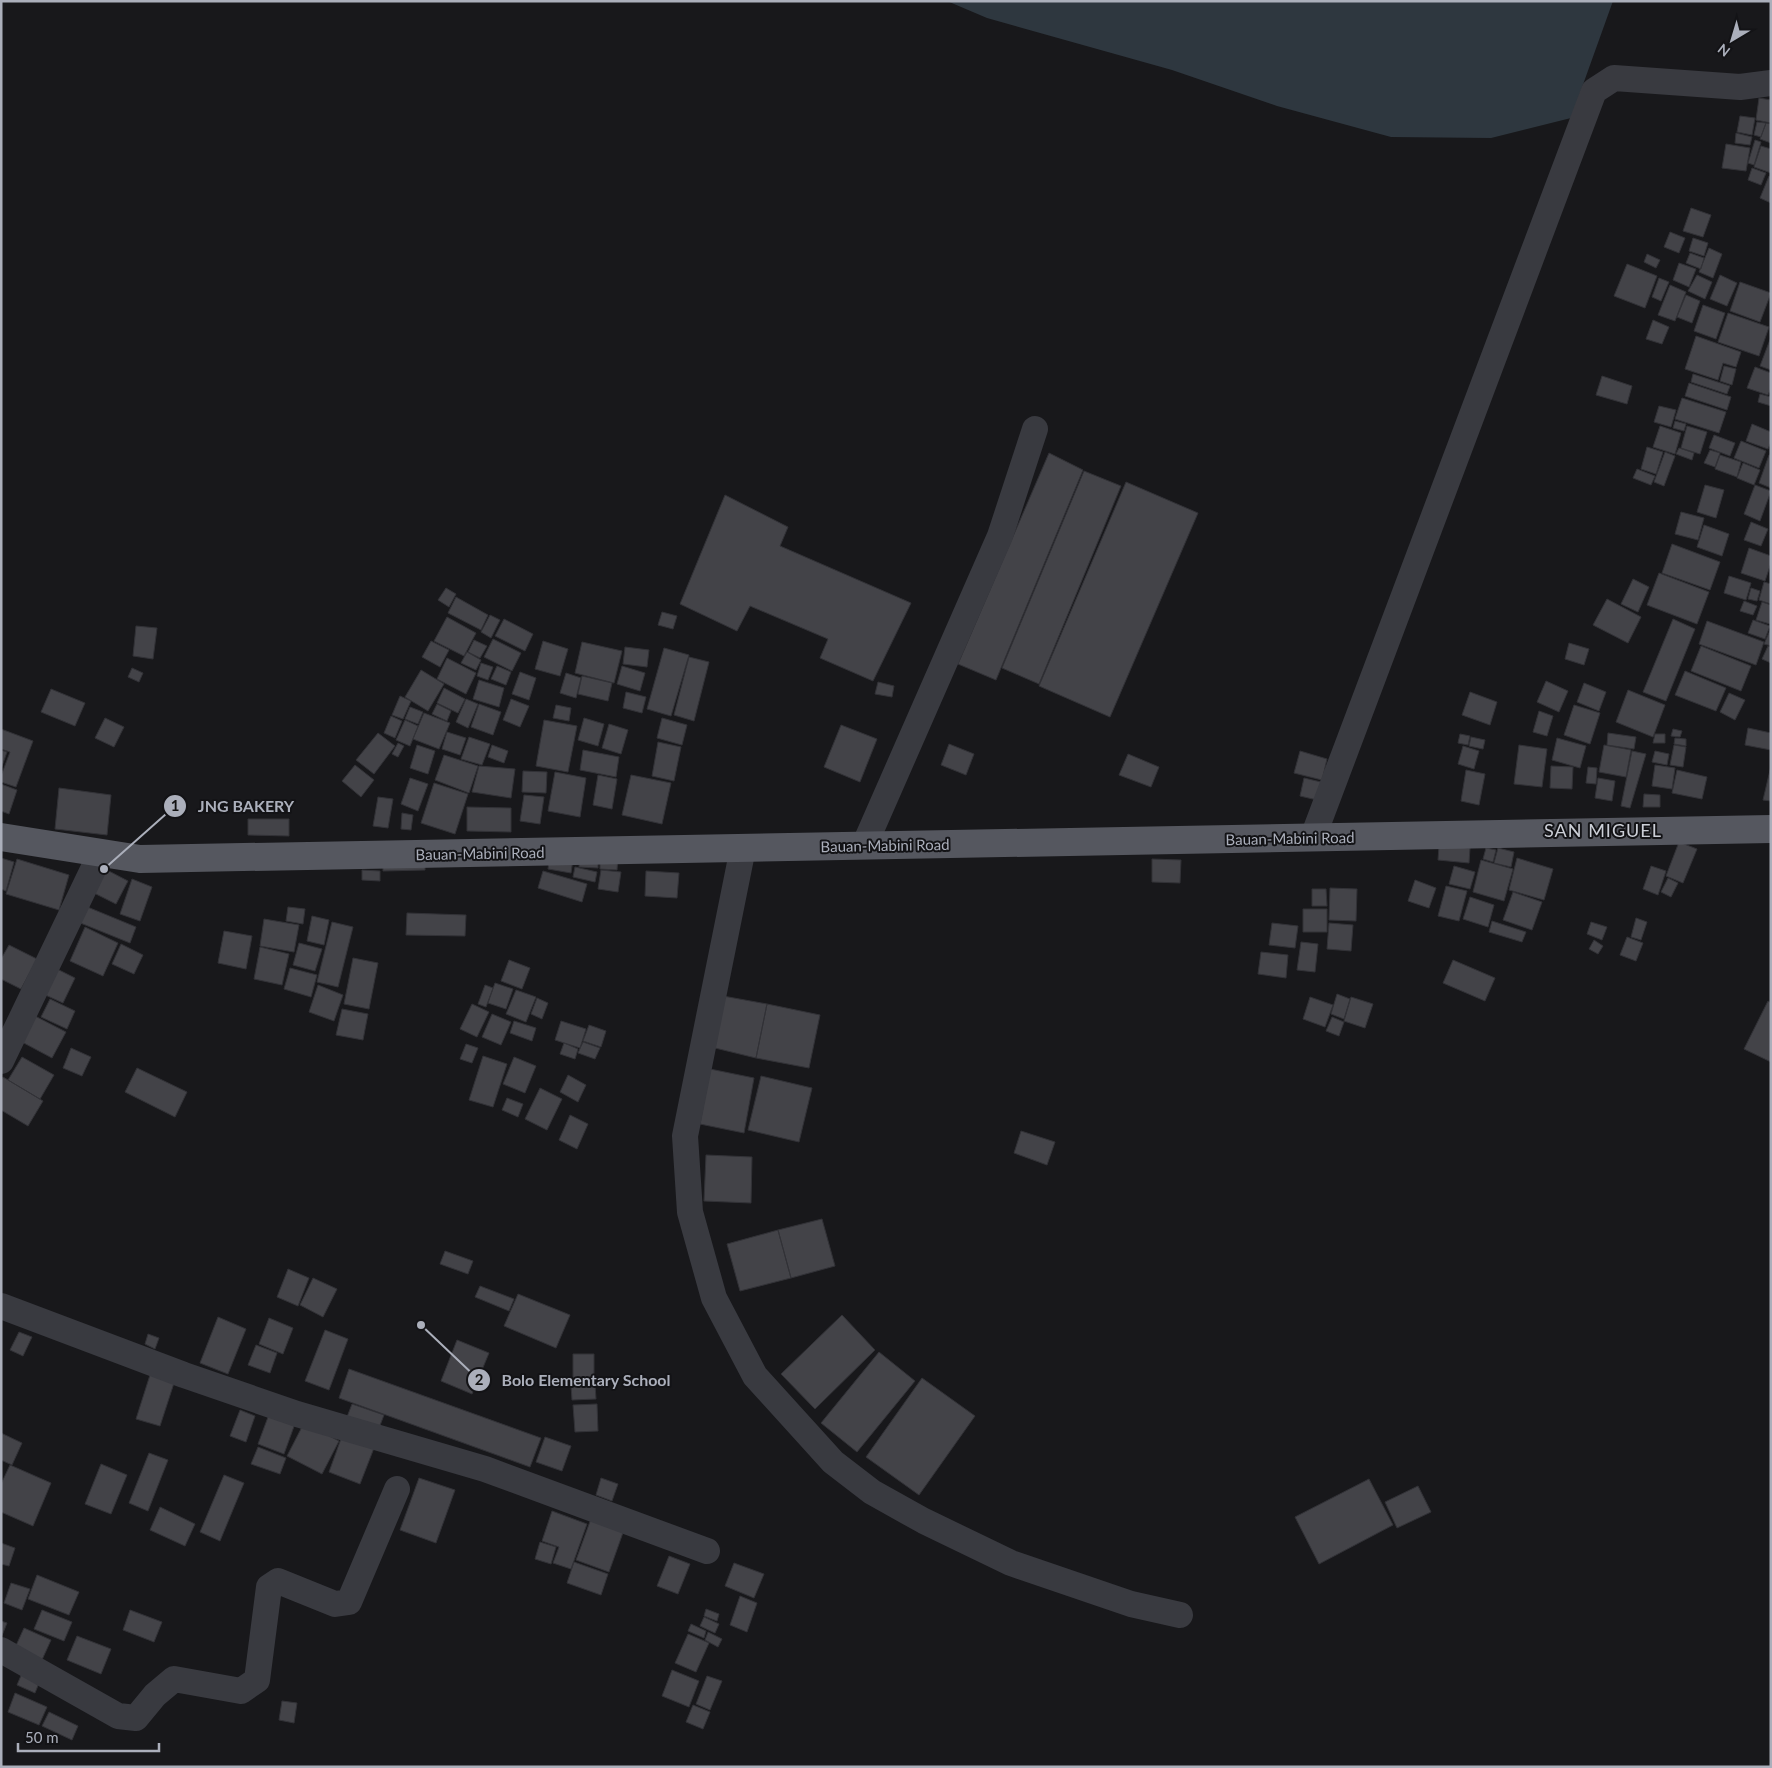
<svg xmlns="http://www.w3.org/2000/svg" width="1772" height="1768" font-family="Lato,sans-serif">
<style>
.water{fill:#2e373f}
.building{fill:#434348;stroke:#323237}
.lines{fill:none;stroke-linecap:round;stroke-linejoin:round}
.minor{stroke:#393a40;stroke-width:26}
.major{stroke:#55575f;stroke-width:28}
.labels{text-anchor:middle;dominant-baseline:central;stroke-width:4;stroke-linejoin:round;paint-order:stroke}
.street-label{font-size:15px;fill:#abafbb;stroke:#131316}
.quarter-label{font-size:18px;letter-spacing:1px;fill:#cccfd7;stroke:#131316}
.leader{fill:none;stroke:#abafbb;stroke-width:2}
.callout-dot{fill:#abafbb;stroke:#131316;stroke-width:2}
.mark-label{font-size:15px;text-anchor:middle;font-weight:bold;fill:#111}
.callout-label{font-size:16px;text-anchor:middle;font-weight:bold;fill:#abafbb;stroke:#131316;stroke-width:4;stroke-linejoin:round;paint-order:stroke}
</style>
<rect width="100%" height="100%" fill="#18181b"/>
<path class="water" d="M947 1H1613L1571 118 1491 138 1391 137 1277 106 1172 70 987 18Z"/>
<path class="building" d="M1759 98 1771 100V123L1756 120Z
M1740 116 1755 118 1752 135 1737 132Z
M1757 122 1766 123 1761 137 1754 135Z
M1766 123 1771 124V143L1760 139Z
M1736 133 1752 137 1750 145 1735 143Z
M1755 140 1761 142 1754 165 1748 163Z
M1726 144 1750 148 1746 171 1722 168Z
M1761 146 1771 149V173L1754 167Z
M1752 168 1766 173 1761 185 1748 180Z
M1769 176 1771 177V203L1760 198Z
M1691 208 1711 215 1703 237 1683 231Z
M1670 232 1685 238 1679 253 1664 247Z
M1693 238 1708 243 1704 256 1689 251Z
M1709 248 1722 254 1713 278 1699 272Z
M1690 253 1704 258 1701 269 1686 263Z
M1647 254 1660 260 1656 268 1644 262Z
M1679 263 1696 269 1689 287 1673 280Z
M1627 264 1657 276 1645 308 1614 296Z
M1697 275 1712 282 1705 299 1688 291Z
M1720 275 1737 283 1727 306 1710 299Z
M1659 278 1669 282 1661 301 1652 297Z
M1740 282 1771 293 1760 322 1730 311Z
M1670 285 1686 292 1675 321 1658 315Z
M1686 295 1700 301 1692 323 1677 317Z
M1703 305 1725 313 1716 339 1694 331Z
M1728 313 1769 327 1759 356 1718 342Z
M1653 320 1669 327 1662 344 1646 339Z
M1696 336 1741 352 1736 367 1723 363 1718 380 1685 369Z
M1771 337V370L1760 366Z
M1724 366 1736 369 1732 385 1720 381Z
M1755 367 1771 373V388L1768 395 1747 388Z
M1693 374 1730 386 1727 394 1691 382Z
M1602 376 1632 386 1627 404 1596 395Z
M1689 383 1731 397 1727 410 1685 396Z
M1760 394 1771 397V406L1758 402Z
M1682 398 1726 412 1719 433 1675 419Z
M1659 406 1676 410 1671 427 1654 422Z
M1675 421 1686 424 1684 431 1673 428Z
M1752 424 1771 432V442L1768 449 1746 441Z
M1660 426 1681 433 1675 454 1653 447Z
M1687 426 1707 432 1700 454 1681 448Z
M1714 435 1735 443 1730 456 1709 448Z
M1741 441 1766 451 1759 468 1734 458Z
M1647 447 1663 452 1656 474 1641 469Z
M1679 448 1694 453 1692 460 1676 454Z
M1710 450 1720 453 1715 467 1704 463Z
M1665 452 1675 456 1664 486 1654 482Z
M1049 453 1083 470 996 680 958 664Z
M1720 455 1741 462 1737 477 1715 469Z
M1769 455H1771V488L1759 483Z
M1743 463 1760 470 1754 485 1737 478Z
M1637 469 1655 476 1651 485 1633 478Z
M1084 471 1121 486 1039 684 1002 668Z
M1126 482 1198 513 1110 717 1039 686Z
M1705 485 1724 490 1716 518 1697 512Z
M1755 485 1771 491 1760 521 1744 514Z
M725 495 788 527 780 546 911 603 873 681 820 658 828 639 750 606 737 631 680 604Z
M1681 512 1704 518 1698 540 1675 534Z
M1751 522 1768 529 1761 546 1744 540Z
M1704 525 1729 534 1722 556 1697 547Z
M1672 544 1720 562 1710 590 1662 573Z
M1749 548 1771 556V563L1765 581 1741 573Z
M1659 573 1709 592 1697 624 1647 605Z
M1729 576 1751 583 1746 600 1724 593Z
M1633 579 1649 587 1638 612 1621 604Z
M1764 582 1771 584V604L1759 600Z
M446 588 456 594 449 607 438 600Z
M1751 588 1760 591 1757 601 1748 599Z
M456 597 488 615 481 630 448 613Z
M1607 599 1641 617 1628 643 1593 625Z
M1744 601 1757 606 1753 615 1740 611Z
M1762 602 1771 605 1770 624 1756 620Z
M662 612 677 616 673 629 658 625Z
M490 615 500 620 491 638 481 632Z
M447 617 476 633 464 656 434 641Z
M504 619 533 634 525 651 495 636Z
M1673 619 1695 629 1666 701 1643 692Z
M1753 620 1770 626 1765 639 1748 633Z
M1707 621 1764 642 1756 665 1699 644Z
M136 626 157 628 153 659 133 656Z
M1771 628V646L1764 644Z
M493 639 521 653 512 671 484 657Z
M474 640 487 646 480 658 468 652Z
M431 641 449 650 440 667 422 657Z
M543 641 568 649 560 676 535 669Z
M582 642 622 651 614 683 575 673Z
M1569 643 1589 649 1584 665 1565 659Z
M1701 646 1751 666 1741 691 1691 671Z
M1768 646 1771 647V663L1762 659Z
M625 647 649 650 647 667 623 664Z
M664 648 689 655 671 716 647 709Z
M467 652 481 660 476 670 461 663Z
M689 657 709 662 694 721 674 715Z
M447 658 476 673 466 694 437 679Z
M481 663 493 667 488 680 477 676Z
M497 666 511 672 506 685 491 679Z
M622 666 645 673 640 691 617 684Z
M132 668 143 673 139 682 128 677Z
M421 670 444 684 428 711 405 697Z
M1685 671 1726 688 1716 711 1675 695Z
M520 672 536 678 529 700 512 694Z
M566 673 581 678 576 698 560 693Z
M582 676 612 683 608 701 578 694Z
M479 680 504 688 499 707 473 699Z
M1546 681 1568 691 1559 712 1537 702Z
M878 682 894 686 892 697 875 694Z
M1584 683 1606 692 1599 711 1577 702Z
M444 688 465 699 458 713 437 703Z
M51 689 85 703 75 726 41 712Z
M1628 690 1665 705 1653 737 1616 722Z
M626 692 646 697 642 713 623 708Z
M1470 692 1497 702 1490 725 1462 715Z
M1729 693 1745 700 1735 720 1720 712Z
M400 696 411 701 403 719 392 715Z
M466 699 478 704 468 728 456 722Z
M511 699 529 706 520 727 503 720Z
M437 704 451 711 447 721 432 714Z
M479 704 501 712 493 735 471 727Z
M556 705 571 708 569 721 553 718Z
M1574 705 1600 713 1590 744 1564 735Z
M410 707 423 712 418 724 405 719Z
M1539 711 1553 716 1547 736 1533 732Z
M424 713 450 723 439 749 413 739Z
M391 716 402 721 395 738 384 733Z
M105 718 124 727 114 747 95 738Z
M584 718 604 724 598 746 578 740Z
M662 718 687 725 682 745 657 738Z
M405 720 418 726 410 746 396 740Z
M544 720 577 726 568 772 536 766Z
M609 724 628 730 621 754 602 748Z
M841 725 877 739 860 782 824 767Z
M1748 728 1771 733V750L1745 745Z
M1 729 33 741 16 787 1 782V776L10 752 1 749Z
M1673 729 1682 731 1680 737 1671 736Z
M447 732 466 738 460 755 442 749Z
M378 733 395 746 374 774 356 760Z
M1608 733 1636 737 1634 749 1607 745Z
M1460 734 1470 736 1468 745 1458 743Z
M1655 734H1665V743H1653Z
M469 737 490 744 482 765 461 759Z
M1471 737 1485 740 1483 749 1469 746Z
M1557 738 1586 746 1580 768 1552 760Z
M1675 738 1686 739V746L1674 744Z
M658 742 681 747 674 781 652 776Z
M398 743 404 746 398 757 392 754Z
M949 744 974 754 966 775 941 765Z
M417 745 435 751 428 774 410 768Z
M492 745 508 751 504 763 488 757Z
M1519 745 1547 749 1542 787 1514 784Z
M1604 745 1631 750 1626 777 1599 772Z
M1674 745 1686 747 1683 767 1670 765Z
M1463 746 1479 751 1474 769 1458 764Z
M1 750 7 752 1 769Z
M583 750 619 757 616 777 580 770Z
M1300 751 1327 759 1322 780 1294 773Z
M1632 751 1646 754 1630 808 1621 806Z
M1655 751 1669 754 1667 765 1652 762Z
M1128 754 1159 767 1151 787 1119 775Z
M444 755 478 766 469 793 435 780Z
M355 765 374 780 361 797 342 781Z
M1655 765 1675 768 1672 789 1652 786Z
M479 766 515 769 511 798 472 792Z
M1551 766 1573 767 1572 789 1550 788Z
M1771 766V801L1763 800Z
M1588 767 1597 768 1596 784 1586 783Z
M1466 770 1485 774 1479 805 1461 801Z
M1677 770 1707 777 1702 799 1672 793Z
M523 771 547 772 546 793 522 792Z
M555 772 586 778 580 817 548 811Z
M598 775 617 779 612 809 593 805Z
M631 775 671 783 662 824 622 815Z
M410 778 428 784 418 811 401 804Z
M1304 778 1321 782 1317 800 1300 796Z
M1598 778 1615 781 1612 801 1595 798Z
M434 783 468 794 455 834 421 823Z
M1 784 17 790 9 814 1 811Z
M59 788 111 795 107 835 55 829Z
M1644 794 1660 795V807H1643Z
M524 795 544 797 540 824 520 821Z
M378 797 393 799 388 828 373 826Z
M467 807 511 808V832L467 831Z
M402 813 413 815 411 830 401 829Z
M248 819H289V836L248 835Z
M1679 842 1697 849 1683 883 1666 876Z
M1439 846 1470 848 1469 863 1438 860Z
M1486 848 1496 850 1493 862 1483 859Z
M1498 848 1514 852 1511 867 1494 863Z
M580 854 598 855V868L579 867Z
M550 855 573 859 571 873 548 869Z
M600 856 618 857 617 870 600 869Z
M1 858 14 862 6 891 1 889Z
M1517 858 1553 869 1544 900 1509 890Z
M17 859 69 875 59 910 6 894Z
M1152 859 1181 860 1180 883 1152 882Z
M425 860V870L383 871V861Z
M1481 860 1513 869 1504 901 1473 892Z
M1454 866 1475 872 1470 889 1449 884Z
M1651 866 1666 871 1658 895 1643 889Z
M575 867 597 872 595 882 573 877Z
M105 869 128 881 116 904 94 893Z
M362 870 380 871V881L362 880Z
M601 870 621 872 618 892 598 889Z
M543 871 587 884 582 902 538 888Z
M646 871 679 873 677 898 645 896Z
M1668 878 1678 883 1671 897 1661 892Z
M132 879 152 887 140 921 120 914Z
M1415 880 1436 888 1429 908 1408 901Z
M1446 886 1467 891 1459 921 1438 916Z
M1330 888 1357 889 1356 921 1329 920Z
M1312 889H1326L1327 906H1312Z
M1513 892 1542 902 1532 930 1503 920Z
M1470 897 1494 905 1488 927 1463 919Z
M85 906 136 927 130 943 78 922Z
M288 907 305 909 303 924 286 921Z
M1303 909H1327V932H1303Z
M407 913 466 915 465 936 406 935Z
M312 916 329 920 324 945 307 941Z
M1636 918 1647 922 1641 940 1631 937Z
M264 919 299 925 294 952 260 946Z
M1492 921 1526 932 1522 942 1489 932Z
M332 922 353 927 338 987 317 982Z
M1591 922 1607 927 1602 940 1587 934Z
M1272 923 1298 926 1295 948 1269 945Z
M1329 923 1353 925 1351 951 1327 949Z
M85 927 118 943 103 976 70 961Z
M224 931 252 936 246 969 218 963Z
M1627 937 1643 943 1636 961 1620 955Z
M1594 940 1603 946 1598 954 1589 949Z
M1301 942 1318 944 1315 972 1297 970Z
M299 943 322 949 315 971 293 965Z
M121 944 143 955 134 974 112 964Z
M9 945 37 959 21 989 1 979V959Z
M260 947 289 954 282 985 254 979Z
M1261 952 1288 955 1286 978 1258 974Z
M353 958 378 963 369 1009 344 1004Z
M509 960 530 968 522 989 501 981Z
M1453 960 1495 978 1485 1001 1443 983Z
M53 967 75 978 63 1003 41 993Z
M290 968 317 975 311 997 284 989Z
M495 983 513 989 506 1009 488 1003Z
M318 985 343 995 334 1021 309 1012Z
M485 985 493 988 486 1007 478 1004Z
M516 990 536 997 526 1022 506 1014Z
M1337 994 1350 999 1344 1019 1331 1014Z
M723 996 767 1004 756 1058 711 1047Z
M1310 997 1333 1005 1325 1027 1303 1019Z
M1351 997 1373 1004 1365 1028 1344 1021Z
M537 998 548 1003 542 1019 531 1014Z
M50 999 75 1011 67 1029 41 1017Z
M1768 1001 1771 1003V1062L1744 1049Z
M472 1004 489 1012 477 1037 460 1029Z
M767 1004 820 1015 809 1068 756 1058Z
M342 1009 368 1014 363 1040 336 1035Z
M492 1014 511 1022 501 1045 482 1037Z
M35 1016 66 1032 52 1058 22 1042Z
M1332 1017 1344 1022 1339 1036 1326 1031Z
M514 1021 536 1028 532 1041 510 1033Z
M561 1021 586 1029 580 1048 555 1040Z
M589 1025 606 1031 601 1047 583 1041Z
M583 1042 600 1048 595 1059 578 1053Z
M564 1043 578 1049 575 1059 560 1054Z
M466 1044 478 1048 472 1063 460 1059Z
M71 1048 91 1057 82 1076 63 1068Z
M483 1056 507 1064 493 1107 469 1100Z
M22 1057 54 1075 40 1099 8 1080Z
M514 1057 536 1066 525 1093 503 1084Z
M137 1068 187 1092 175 1117 125 1092Z
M710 1069 754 1078 744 1133 700 1124Z
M568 1075 586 1085 578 1102 560 1092Z
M761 1076 812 1088 799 1142 748 1130Z
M3 1077 43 1101 28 1126 1 1110V1080Z
M540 1088 562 1099 547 1130 525 1119Z
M507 1098 523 1104 518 1117 502 1110Z
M570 1115 588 1124 577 1149 559 1140Z
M1021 1131 1055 1142 1047 1165 1014 1153Z
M706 1155 752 1157 751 1203 704 1201Z
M822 1219 835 1266 791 1278 778 1230Z
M778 1230 791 1278 740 1291 727 1244Z
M445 1251 473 1261 468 1274 440 1264Z
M288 1269 309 1278 298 1306 277 1297Z
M313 1278 337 1289 323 1317 300 1305Z
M480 1286 514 1299 509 1311 475 1297Z
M518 1294 570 1315 556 1348 504 1326Z
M842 1315 875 1350 815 1409 781 1374Z
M218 1317 246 1329 228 1374 200 1363Z
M269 1318 293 1328 283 1354 259 1344Z
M325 1330 348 1339 329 1390 305 1381Z
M19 1332 32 1337 23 1356 10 1350Z
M148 1334 159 1338 155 1349 145 1344Z
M457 1340 489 1353 472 1394 441 1381Z
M256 1345 277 1353 270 1373 248 1365Z
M879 1352 915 1381 857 1452 821 1423Z
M573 1354H594V1381H573Z
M349 1369 541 1438 530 1467 339 1398Z
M150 1375 174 1383 160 1426 136 1419Z
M922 1378 975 1416 919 1495 866 1457Z
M595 1384 596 1399 572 1400 571 1385Z
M352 1404 384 1415 379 1428 347 1417Z
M597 1404 598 1431 575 1432 573 1405Z
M271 1409 297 1418 284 1454 258 1444Z
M240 1410 255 1416 246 1442 230 1436Z
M304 1423 339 1441 322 1474 287 1456Z
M1 1433 22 1443 12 1465 1 1460Z
M342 1436 374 1448 360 1484 329 1472Z
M545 1437 571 1446 562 1471 536 1462Z
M258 1447 286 1458 280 1474 251 1464Z
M149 1453 168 1460 148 1511 129 1503Z
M101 1464 127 1475 111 1514 85 1504Z
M10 1465 51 1483 33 1526 1 1512V1484Z
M224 1475 244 1483 220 1541 200 1532Z
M419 1478 455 1490 436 1543 400 1530Z
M601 1478 618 1484 612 1501 596 1495Z
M1369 1479 1393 1525 1319 1564 1295 1517Z
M1418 1486 1431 1512 1397 1528 1385 1502Z
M160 1507 195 1524 185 1546 150 1530Z
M552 1511 587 1524 571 1569 553 1563 559 1547 542 1541Z
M592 1516 625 1527 609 1572 576 1560Z
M540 1542 556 1547 551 1564 535 1559Z
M1 1543 15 1548 9 1566 1 1564Z
M669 1556 690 1564 678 1594 657 1586Z
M574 1562 608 1574 601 1595 567 1583Z
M734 1563 764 1574 754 1598 725 1586Z
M37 1575 79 1592 69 1615 28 1599Z
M11 1583 30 1589 22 1610 4 1603Z
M740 1596 757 1603 747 1632 730 1625Z
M706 1609 719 1614 717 1621 704 1616Z
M42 1610 72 1622 64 1641 34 1629Z
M130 1610 162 1622 154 1642 123 1630Z
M704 1617 719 1624 715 1633 700 1626Z
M1 1621 7 1623 1 1638Z
M691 1624 706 1631 704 1638 688 1631Z
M24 1628 51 1640 41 1662 14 1650Z
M708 1632 722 1639 718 1647 705 1640Z
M688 1634 709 1643 696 1672 675 1663Z
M77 1636 111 1649 101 1674 67 1660Z
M672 1670 699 1681 689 1707 662 1696Z
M23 1671 41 1678 35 1693 17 1685Z
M707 1676 722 1681 710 1710 696 1704Z
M15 1693 47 1707 39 1725 8 1712Z
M282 1701 297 1703 294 1723 279 1720Z
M693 1705 710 1712 703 1729 686 1722Z
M49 1712 78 1726 72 1740 42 1726Z"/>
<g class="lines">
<path class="minor" d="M1313 837 1594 91 1614 78 1740 87 1771 83
M864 846 1000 536 1035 429
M743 848 685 1136 690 1212 714 1298 755 1376 833 1462 872 1492 924 1521 1011 1563 1131 1604 1180 1615
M1 1061 101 853
M1 1306 184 1375 297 1414 485 1469 707 1551
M1 1650 118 1716 136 1718 155 1695 174 1679 241 1691 257 1680 269 1587 278 1581 335 1604 349 1602 397 1489"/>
<path class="major" d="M1 837 140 859 1771 829"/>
</g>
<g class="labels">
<g class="street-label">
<text transform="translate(1290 838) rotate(-1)">Bauan-Mabini Road</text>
<text transform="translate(885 845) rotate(-1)">Bauan-Mabini Road</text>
<text transform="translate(480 853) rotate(-1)">Bauan-Mabini Road</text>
</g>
<g class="quarter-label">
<text x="1603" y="830">SAN MIGUEL</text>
</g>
</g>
<path class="leader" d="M104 869L175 806M421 1325L479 1380"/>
<g class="callout-dot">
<circle cx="104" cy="869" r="5"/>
<circle cx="421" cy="1325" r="5"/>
<circle cx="175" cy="806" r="12"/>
<circle cx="479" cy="1380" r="12"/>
</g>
<g class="mark-label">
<text x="175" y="811">1</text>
<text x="479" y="1385">2</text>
</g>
<g class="callout-label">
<text x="246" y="812">JNG BAKERY</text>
<text x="586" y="1386">Bolo Elementary School</text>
</g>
<rect width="1772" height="1768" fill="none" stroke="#abafbb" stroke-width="5"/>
<g transform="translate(1732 40) rotate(218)" stroke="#131316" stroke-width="4" paint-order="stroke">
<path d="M0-4L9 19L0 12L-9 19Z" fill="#abafbb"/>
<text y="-8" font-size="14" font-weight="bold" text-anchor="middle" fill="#abafbb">N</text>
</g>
<path d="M18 1743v8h141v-8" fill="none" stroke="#abafbb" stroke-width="2.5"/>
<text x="25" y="1743" font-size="15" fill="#abafbb" stroke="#131316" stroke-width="4" paint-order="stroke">50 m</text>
</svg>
